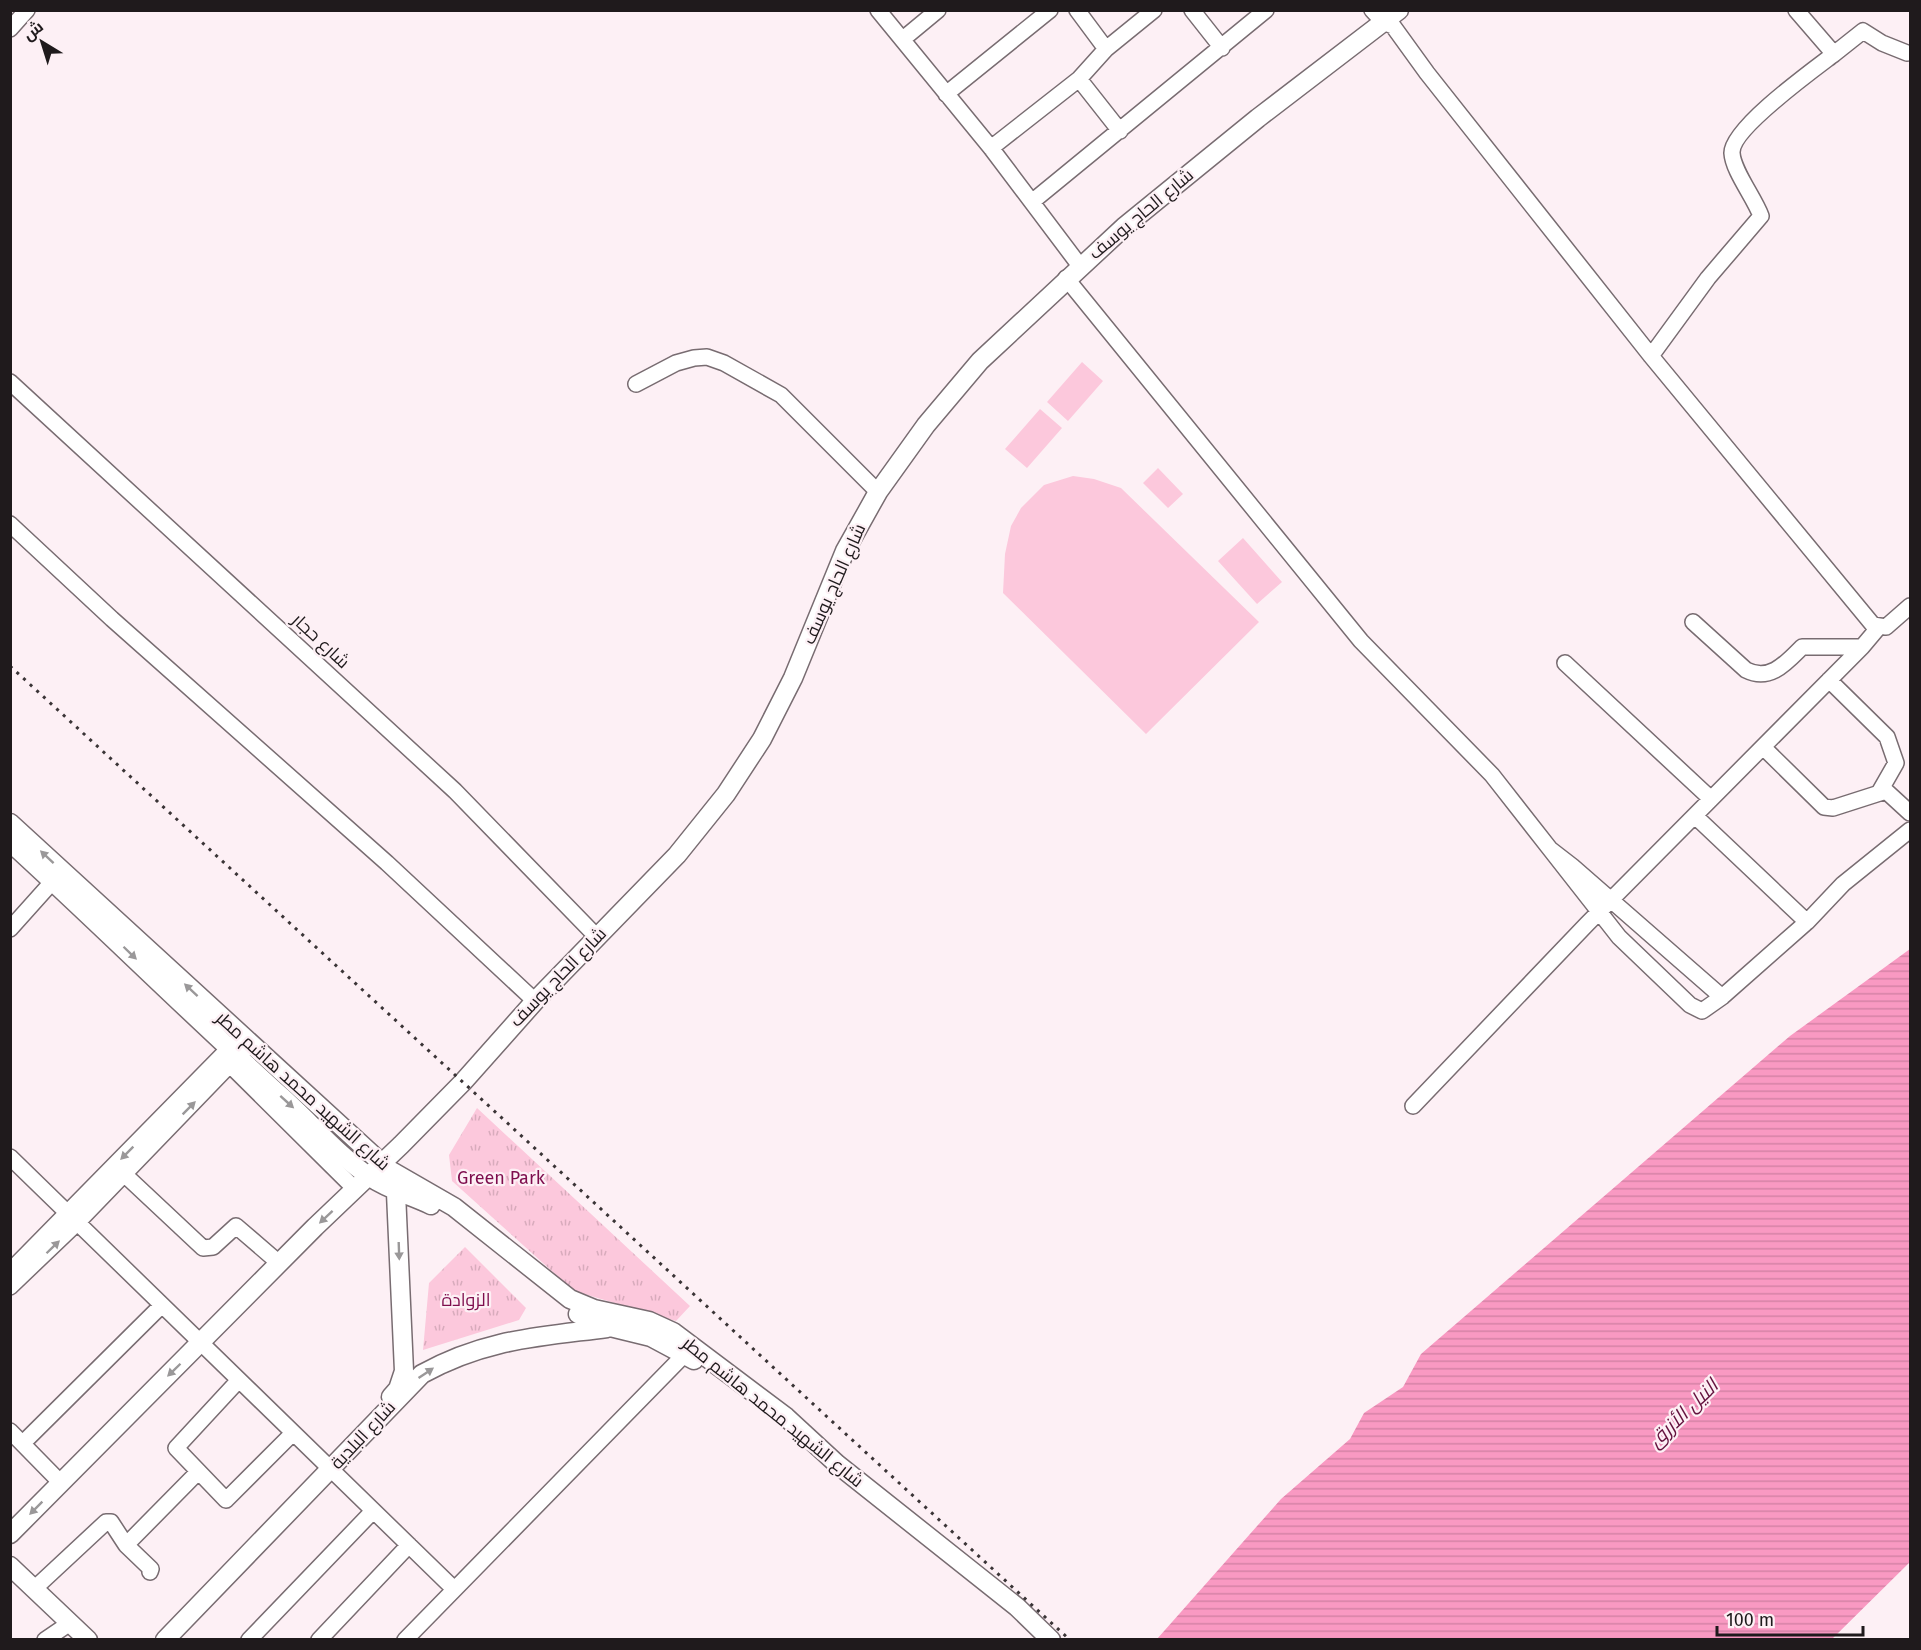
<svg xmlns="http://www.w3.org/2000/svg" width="1921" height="1650" font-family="'Fira Sans',Cairo,sans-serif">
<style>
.grass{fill:url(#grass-tufts)}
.garden{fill:#fcc8dc}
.water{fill:url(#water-rules)}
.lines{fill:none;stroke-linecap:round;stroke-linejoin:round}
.minor-casing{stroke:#786c71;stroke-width:18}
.major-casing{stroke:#786c71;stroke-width:21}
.minor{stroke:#fff;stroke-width:15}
.major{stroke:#fff;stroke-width:18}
.rail{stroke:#3a3436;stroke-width:3;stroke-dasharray:3 6;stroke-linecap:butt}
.oneway{fill:#9a9899}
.labels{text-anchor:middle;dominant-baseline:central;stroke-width:4.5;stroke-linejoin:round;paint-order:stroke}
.street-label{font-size:18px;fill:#1f1a1c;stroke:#fdf0f5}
.park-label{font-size:18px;fill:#7e0d4d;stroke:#fdf0f5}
.water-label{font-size:20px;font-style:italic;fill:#64123e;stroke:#fdf0f5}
</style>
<defs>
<pattern id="grass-tufts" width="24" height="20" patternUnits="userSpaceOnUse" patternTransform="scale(1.5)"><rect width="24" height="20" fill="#fcc8dc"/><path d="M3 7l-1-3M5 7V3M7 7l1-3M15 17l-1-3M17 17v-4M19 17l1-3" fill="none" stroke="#d8abbc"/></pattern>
<pattern id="water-rules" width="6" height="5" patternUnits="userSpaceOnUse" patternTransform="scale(1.5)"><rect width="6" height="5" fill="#f999c2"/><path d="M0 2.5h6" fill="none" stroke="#d583a6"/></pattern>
</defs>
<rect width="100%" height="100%" fill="#fdf0f5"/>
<path class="grass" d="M477 1108 690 1306 676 1321 574 1291 452 1181 449 1155Z
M465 1247 526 1308 519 1320 423 1350 429 1283Z"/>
<path class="garden" d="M1082 362 1103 381 1068 421 1047 402Z
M1040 409 1062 428 1027 468 1005 449Z
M1158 468 1183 494 1168 508 1143 483Z
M1073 476 1094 479 1121 488 1259 622 1146 734 1003 593 1005 554 1011 526 1021 508 1044 485Z
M1243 538 1282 582 1257 604 1218 561Z"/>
<path class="water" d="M1910 949V1562L1832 1639H1157L1281 1499 1350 1439 1364 1413 1403 1387 1421 1354 1790 1036Z"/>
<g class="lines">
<g class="minor-casing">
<path id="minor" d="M878 10 991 148 1080 266
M1077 10 1106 49
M1192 10 1222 48
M1372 10 1383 22 1393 26 1427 73 1651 356 1873 625 1886 627 1910 606
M1796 10 1834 54 1863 31 1882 43 1907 53
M10 29 27 10
M903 39 938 10
M1079 79 1120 131
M946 94 1050 10
M991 148 1079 79 1106 49 1154 10
M1033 201 1266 10
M1066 278 1361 641 1492 775 1550 849
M1651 356 1708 278 1761 216C1754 197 1733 171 1732 153 1731 129 1813 70 1834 54
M10 382 455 791 597 937
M636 384 676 363 694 358 707 357 724 363 781 395 878 492
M10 524 112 619 387 863 535 1001
M1693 622 1746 670C1770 682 1786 663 1802 647H1862
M1565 663 1711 799
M1829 680 1887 737 1896 763 1880 791
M1763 747 1824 807 1833 808 1886 791 1910 813
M1695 816 1807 922
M1550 849 1572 866 1722 997 1702 1011 1690 1005 1619 937Z
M10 929 53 881
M1722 997 1807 922 1843 884 1910 830
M231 1066 355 1189
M1413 1106 1587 924 1862 647 1878 628
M10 1157 454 1589
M124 1174 203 1248 213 1247 236 1226 279 1263
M10 1271 237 1040
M10 1287 78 1222 246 1048
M238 1381 176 1448 226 1500 293 1433
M10 1431 61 1483
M23 1443 162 1305
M126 1545 151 1569 150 1572
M34 1589 106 1522H111L126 1545 198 1472
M45 1640 70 1623
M249 1640 373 1511
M319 1640 409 1545
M405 1640 685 1354"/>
</g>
<g class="major-casing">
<path id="major" d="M10 823 388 1169 454 1207 570 1299 594 1309 649 1321 673 1332 786 1417 837 1464 1017 1607 1051 1640
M10 842C102 926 190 1014 282 1097 309 1121 340 1157 370 1177 389 1190 410 1195 431 1205
M578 1314 602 1325 651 1337 694 1360
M391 1397 398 1389 404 1371 396 1193
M10 1534 315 1227 401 1145 463 1082 535 1001 677 855 726 794 762 739 793 678 845 551 878 492 926 425 980 361 1124 227 1258 118 1399 10
M10 1566 88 1640
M165 1640 422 1374C485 1339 538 1337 607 1328"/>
</g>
<use href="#minor" class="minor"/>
<use href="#major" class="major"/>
<path class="rail" d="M10 666 1070 1640"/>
</g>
<defs><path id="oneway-solid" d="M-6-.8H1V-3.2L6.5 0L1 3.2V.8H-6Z" transform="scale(1.5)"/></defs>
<g class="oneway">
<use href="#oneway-solid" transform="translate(47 857) rotate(-137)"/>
<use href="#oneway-solid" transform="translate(130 953) rotate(44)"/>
<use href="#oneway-solid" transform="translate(191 990) rotate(-137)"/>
<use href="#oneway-solid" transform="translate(287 1102) rotate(42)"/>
<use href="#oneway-solid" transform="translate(189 1108) rotate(-45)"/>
<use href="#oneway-solid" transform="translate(127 1153) rotate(135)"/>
<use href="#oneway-solid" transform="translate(326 1217) rotate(137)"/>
<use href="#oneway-solid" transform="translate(53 1247) rotate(-44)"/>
<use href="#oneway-solid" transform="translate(399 1251) rotate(88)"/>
<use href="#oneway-solid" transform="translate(174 1370) rotate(136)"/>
<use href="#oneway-solid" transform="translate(426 1373) rotate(-34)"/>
<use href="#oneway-solid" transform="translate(36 1508) rotate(135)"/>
</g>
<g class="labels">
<g class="street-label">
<text transform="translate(1141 214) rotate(-40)">شارع الحاج يوسف</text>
<text transform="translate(834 584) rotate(-66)">شارع الحاج يوسف</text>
<text transform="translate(321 641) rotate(43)">شارع حجار</text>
<text transform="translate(558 977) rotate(-46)">شارع الحاج يوسف</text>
<text transform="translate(303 1091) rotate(42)">شارع الشهيد محمد هاشم مطر</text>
<text transform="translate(773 1412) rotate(39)">شارع الشهيد محمد هاشم مطر</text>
<text transform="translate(363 1435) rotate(-47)">شارع البلدية</text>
</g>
<g class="park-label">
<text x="501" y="1178">Green Park</text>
<text x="466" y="1300">الزوادة</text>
</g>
<g class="water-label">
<text transform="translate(1683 1413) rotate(-44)">النيل الأزرق</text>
</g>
</g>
<rect width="1921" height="1650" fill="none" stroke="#1f1a1c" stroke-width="24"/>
<g transform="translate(42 42) rotate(322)" stroke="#fdf0f5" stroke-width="4.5" paint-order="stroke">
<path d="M0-4.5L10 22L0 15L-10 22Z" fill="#1f1a1c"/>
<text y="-9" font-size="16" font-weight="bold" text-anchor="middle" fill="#1f1a1c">ش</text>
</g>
<path d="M1717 1626v9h146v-9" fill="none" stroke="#1f1a1c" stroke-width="3"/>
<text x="1726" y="1626" font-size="18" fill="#1f1a1c" stroke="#fdf0f5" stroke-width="4.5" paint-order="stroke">100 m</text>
</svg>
